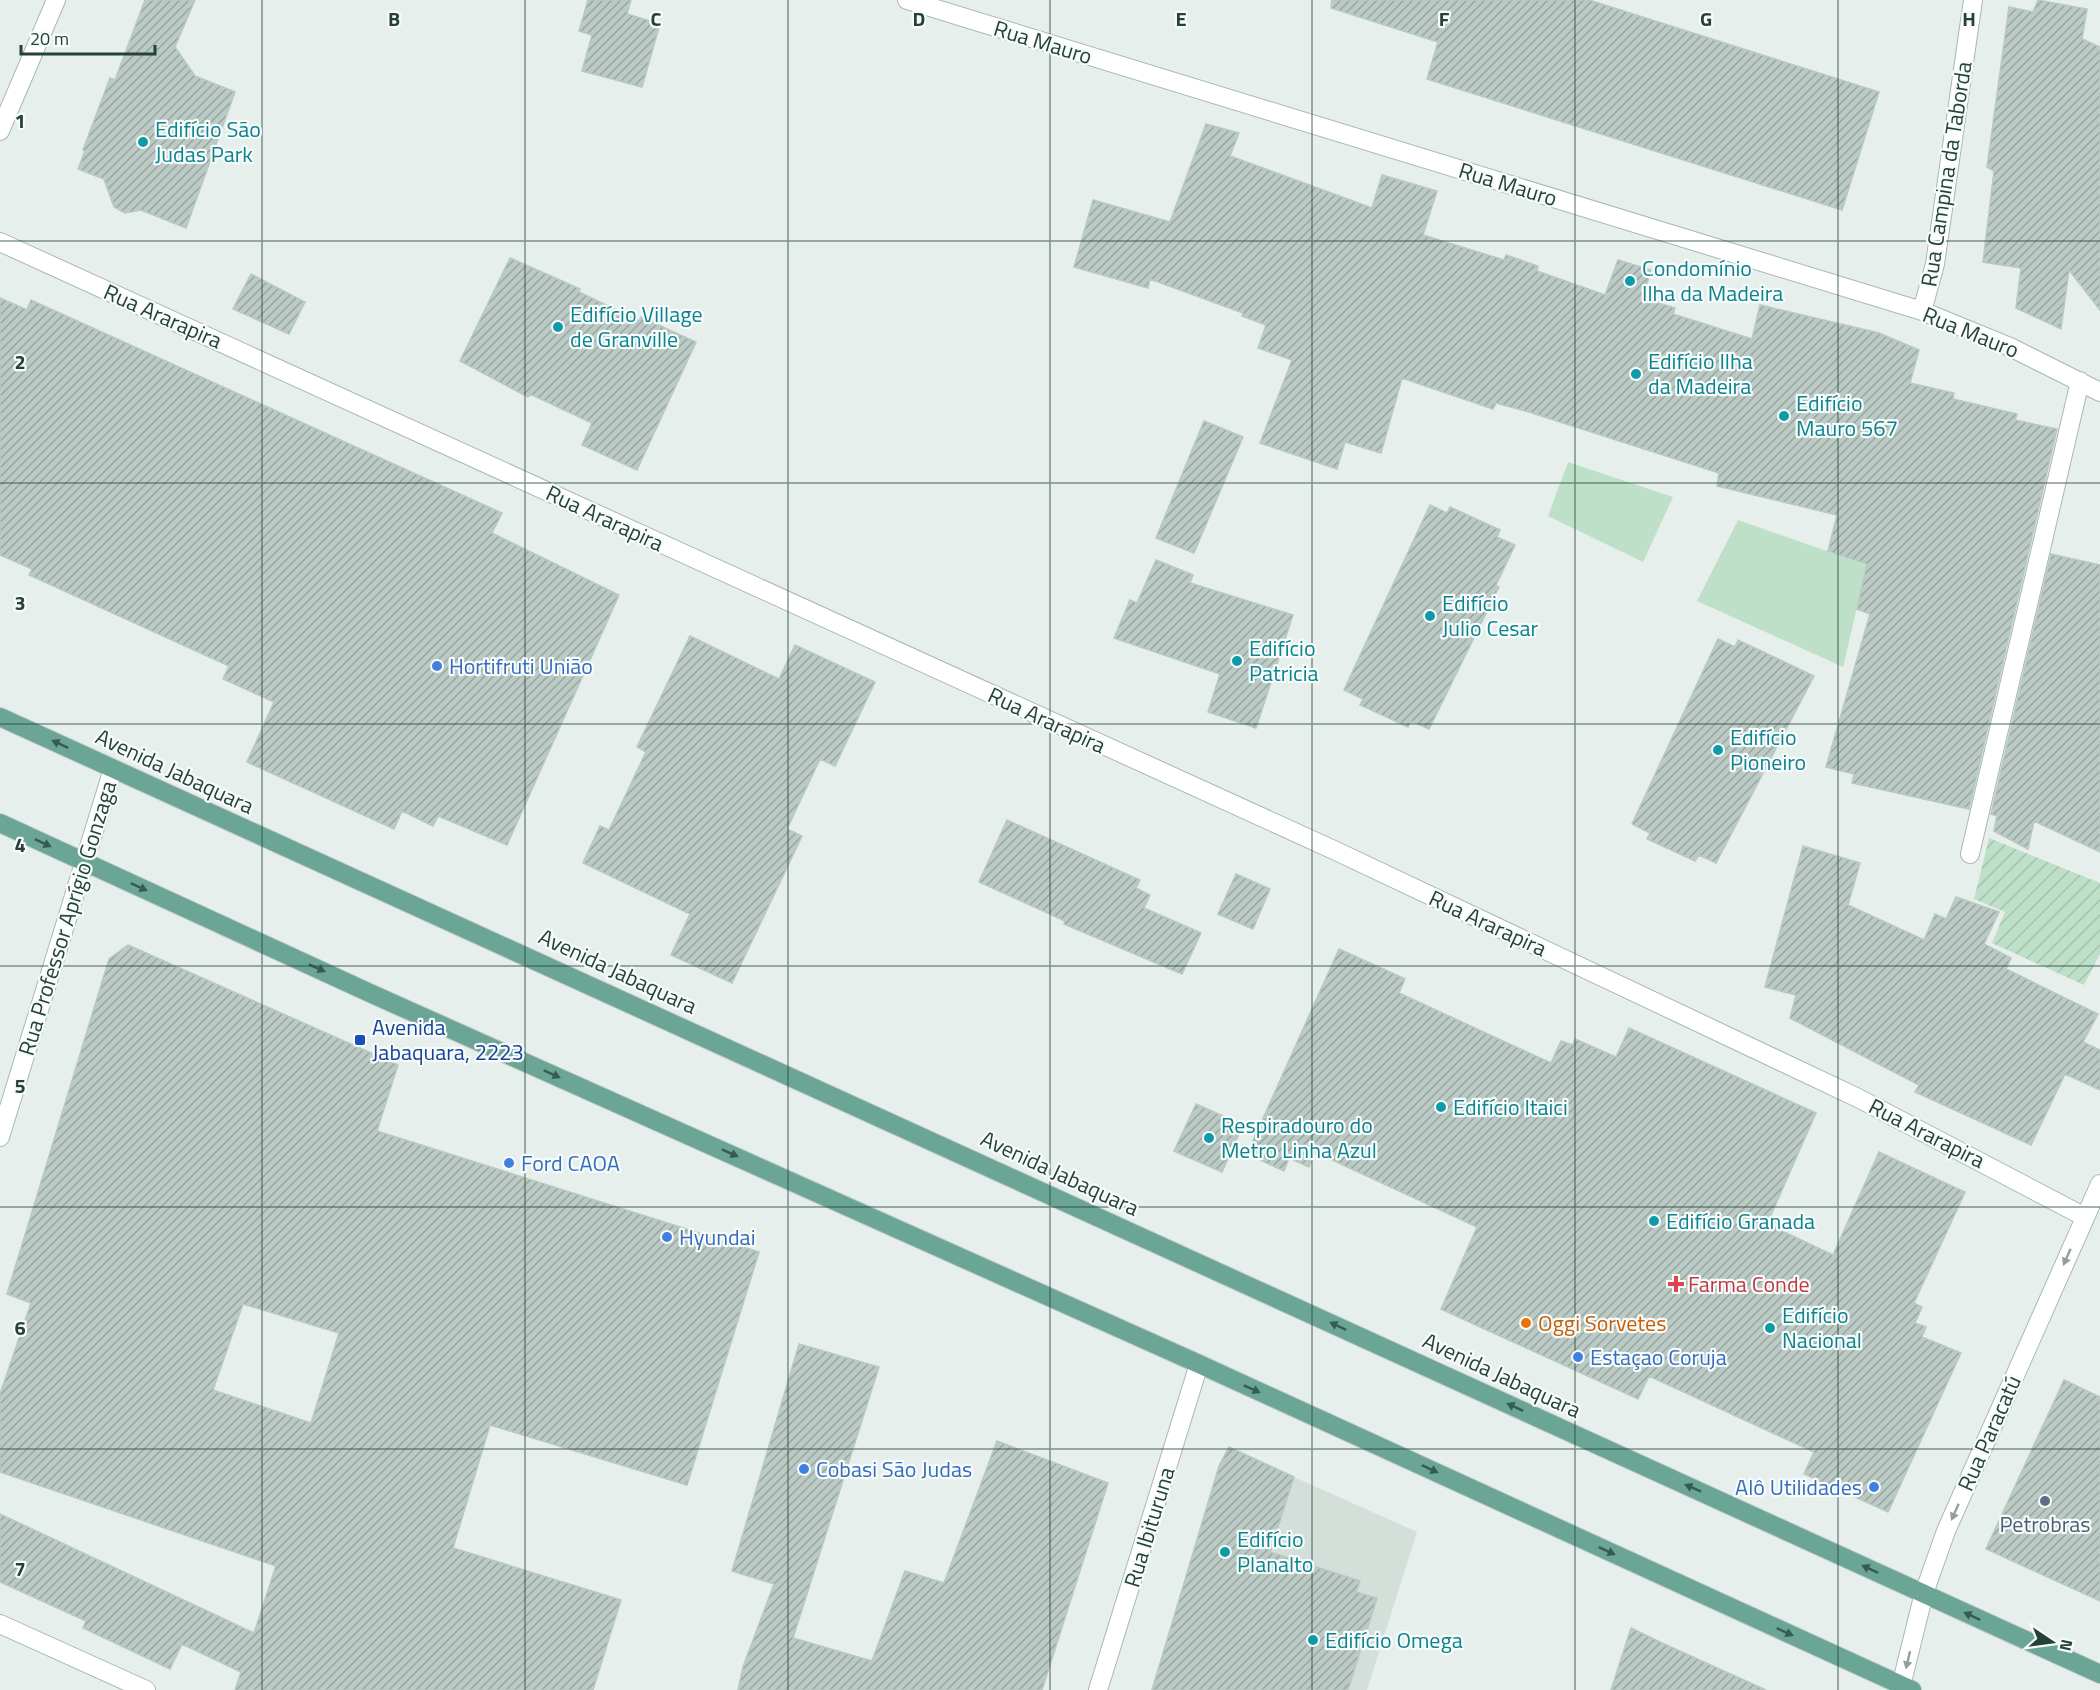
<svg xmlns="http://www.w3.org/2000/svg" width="2100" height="1690" font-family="'Titillium Web',sans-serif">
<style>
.built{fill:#d4dfda}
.grass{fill:#bfe0c8}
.garden{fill:url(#garden-furrows)}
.building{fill:url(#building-hatch);stroke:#b8c9c2;stroke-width:1.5;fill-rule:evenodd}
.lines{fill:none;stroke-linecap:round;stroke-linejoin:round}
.minor-casing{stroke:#a8b8b2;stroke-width:20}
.major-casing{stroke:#c2cac8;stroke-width:20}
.minor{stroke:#fff;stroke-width:18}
.major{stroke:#6aa596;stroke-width:18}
.oneway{fill:#365b51}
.oneway2{fill:#92a09c}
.grid{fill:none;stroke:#24423a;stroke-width:1.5;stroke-opacity:0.55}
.culture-dot{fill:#0f9aa8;stroke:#f7fbf9;stroke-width:2}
.shop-dot{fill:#3f7fe0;stroke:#f7fbf9;stroke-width:2}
.transit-dot{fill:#1a4fb4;stroke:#f7fbf9;stroke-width:2}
.health-dot{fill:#e0444e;stroke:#f7fbf9;stroke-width:2}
.food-dot{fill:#e8710a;stroke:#f7fbf9;stroke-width:2}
.service-dot{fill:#5c6f8a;stroke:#f7fbf9;stroke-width:2}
.labels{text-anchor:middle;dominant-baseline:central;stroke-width:4.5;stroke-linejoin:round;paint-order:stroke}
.street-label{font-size:22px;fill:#24423a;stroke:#f7fbf9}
.culture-label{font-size:22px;fill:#0d838f;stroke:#f7fbf9;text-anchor:start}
.shop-label{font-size:22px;fill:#366cbe;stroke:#f7fbf9;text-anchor:start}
.transit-label{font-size:22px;fill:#164399;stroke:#f7fbf9;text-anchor:start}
.health-label{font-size:22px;fill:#be3a42;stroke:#f7fbf9;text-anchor:start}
.food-label{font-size:22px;fill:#c56008;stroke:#f7fbf9;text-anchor:start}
.service-label{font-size:22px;fill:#4e5e75;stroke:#f7fbf9}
.grid-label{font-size:20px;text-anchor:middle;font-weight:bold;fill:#24423a;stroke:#f7fbf9;stroke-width:4.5;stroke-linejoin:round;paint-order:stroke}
</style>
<defs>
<pattern id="garden-furrows" width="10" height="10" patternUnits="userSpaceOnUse" patternTransform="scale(1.5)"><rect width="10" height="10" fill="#bfe0c8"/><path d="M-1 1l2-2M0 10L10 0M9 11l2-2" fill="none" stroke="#a4c1ad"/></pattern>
<pattern id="building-hatch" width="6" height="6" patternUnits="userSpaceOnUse" patternTransform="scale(1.5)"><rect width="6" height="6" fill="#bbcac4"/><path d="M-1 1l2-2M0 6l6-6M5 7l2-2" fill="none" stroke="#98a6a0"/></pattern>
</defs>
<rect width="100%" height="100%" fill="#e6efeb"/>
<path class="built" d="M1294 1477 1417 1532 1367 1690H1226Z"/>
<path class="grass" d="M1568 462 1673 497 1643 562 1548 516Z
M1738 520 1867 565 1843 667 1697 601Z"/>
<path class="garden" d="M1989 838 2100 883V954L2084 985 1992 943 2005 912 1974 899Z"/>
<path class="building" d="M145 0H195L175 47 195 76 235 92 186 228 141 210 125 213 114 207 104 179 78 169 85 151 83 150 110 78 115 80Z
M588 0H631L627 14 660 24 642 87 582 71 592 35 579 31Z
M1332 0H1589L1879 92 1842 210 1427 79 1438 42 1331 8Z
M2038 0 2087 9 2082 39 2100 47V310L2069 270 2061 329 2016 308 2021 268 1983 262 1994 171 1987 167 2009 7 2033 12Z
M1206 124 1239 133 1230 156 1372 208 1382 175 1437 191 1423 235 1504 260 1506 255 1538 266 1537 271 1605 295 1618 260 1651 270 1643 298 1675 308 1673 314 1752 339 1760 305 1879 333 1919 350 1910 383 1954 393 1953 399 2017 414 2015 420 2057 429 1969 809 1852 783 1854 774 1826 767 1870 614 1857 609 1867 564 1828 551 1837 515 1717 486 1719 473 1529 412 1496 403 1493 409 1402 378 1381 453 1345 442 1337 469 1260 443 1292 360 1258 348 1266 325 1242 316 1243 313 1150 279 1148 288 1074 267 1093 200 1170 222Z
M510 258 580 289 579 292 639 321 641 317 696 342 637 470 582 445 592 423 530 394 528 397 460 361Z
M251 274 305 302 289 334 233 309Z
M0 298 27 310 31 300 502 513 492 533 619 595 507 845 438 816 433 826 402 811 394 829 247 762 274 702 223 679 229 666 29 575 32 569 0 555Z
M1204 421 1243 437 1194 553 1156 538Z
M1430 505 1447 513 1450 507 1500 530 1497 537 1515 545 1496 585 1499 587 1429 729 1411 721 1408 727 1360 705 1363 699 1344 690Z
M2051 554 2100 565V852L2034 821 2028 849 1994 831 1997 816 1991 814Z
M1156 560 1193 575 1190 583 1293 615 1256 728 1208 712 1220 674 1114 638 1130 600 1137 603Z
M690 636 779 679 795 645 875 682 835 766 820 759 787 829 802 836 732 983 671 955 690 914 583 863 600 826 609 830 646 752 637 747Z
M1718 639 1735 647 1738 640 1814 676 1716 863 1699 855 1695 861 1647 839 1650 833 1632 824Z
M1007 820 1140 880 1136 888 1150 895 1144 908 1201 933 1182 974 1064 924 1065 921 979 882Z
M1803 846 1860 863 1848 905 1924 940 1935 914 1946 919 1956 897 1999 912 1984 944 2011 958 2006 969 2098 1014 2083 1042 2100 1050V1090L2065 1074 2031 1145 1915 1092 1919 1085 1790 1018 1796 995 1765 987Z
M1236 874 1270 889 1253 929 1218 914Z
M128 945 398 1065 377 1131 759 1252 687 1485 490 1425 453 1548 621 1600 593 1690H235L241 1672 182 1644 170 1669 83 1628 86 1621 0 1582V1514L254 1633 276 1566 0 1472V1394L31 1303 7 1294 109 959ZM243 1304 339 1333 311 1423 213 1390Z
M1339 949 1405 979 1399 993 1551 1063 1561 1041 1573 1045 1575 1039 1616 1057 1629 1028 1816 1113 1767 1224 1833 1255 1879 1152 1965 1192 1914 1303 1922 1307 1915 1323 1926 1327 1922 1337 1961 1353 1888 1512 1804 1474 1814 1452 1649 1376 1638 1399 1441 1309 1477 1227 1315 1152 1309 1167 1289 1158 1284 1171 1247 1154Z
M1196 1104 1243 1125 1222 1172 1174 1151Z
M799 1344 879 1367 793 1638 872 1661 905 1571 944 1583 997 1441 1108 1483 1042 1690H738L743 1667 774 1584 732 1571Z
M2064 1380 2100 1397V1601L1986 1549Z
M1229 1447 1294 1477 1270 1552 1360 1581 1356 1592 1377 1598 1348 1690H1152L1219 1466Z
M1631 1628 1662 1643 1766 1690H1611Z"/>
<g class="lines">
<g class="minor-casing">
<path id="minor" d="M907 0 1922 311 2010 347 2100 392
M0 131 56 0
M0 242 1336 851 1858 1098 2085 1217
M1922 311 1935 264 1973 0
M1970 854 2080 381
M0 1137 113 769
M0 1624 146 1690
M1098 1690 1199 1364
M1900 1690 1924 1593 1946 1531 2100 1184"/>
</g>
<g class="major-casing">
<path id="major" d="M0 717 2100 1674
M0 823 372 994 1199 1364 1912 1690"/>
</g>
<use href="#minor" class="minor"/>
<use href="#major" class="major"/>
</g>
<defs><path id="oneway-solid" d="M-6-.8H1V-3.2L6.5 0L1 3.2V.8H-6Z" transform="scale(1.5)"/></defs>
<g class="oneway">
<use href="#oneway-solid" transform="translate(60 744) rotate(-155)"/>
<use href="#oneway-solid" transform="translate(43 843) rotate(25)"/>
<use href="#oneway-solid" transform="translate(139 887) rotate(25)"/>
<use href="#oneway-solid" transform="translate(317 968) rotate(24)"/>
<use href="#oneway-solid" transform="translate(552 1074) rotate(24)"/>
<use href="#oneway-solid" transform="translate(730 1153) rotate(24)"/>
<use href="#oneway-solid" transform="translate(1338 1326) rotate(-155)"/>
<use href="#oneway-solid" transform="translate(1252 1389) rotate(24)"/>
<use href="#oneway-solid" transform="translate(1515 1407) rotate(-155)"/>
<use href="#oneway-solid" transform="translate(1430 1469) rotate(25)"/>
<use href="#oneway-solid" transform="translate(1693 1488) rotate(-156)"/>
<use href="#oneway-solid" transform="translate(1607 1551) rotate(25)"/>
<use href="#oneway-solid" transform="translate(1870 1569) rotate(-155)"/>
<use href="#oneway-solid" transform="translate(1972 1616) rotate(-155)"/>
<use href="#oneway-solid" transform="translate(1785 1632) rotate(25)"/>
</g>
<g class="oneway2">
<use href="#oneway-solid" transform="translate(2067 1257) rotate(114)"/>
<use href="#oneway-solid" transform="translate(1955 1512) rotate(114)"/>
<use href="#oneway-solid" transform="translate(1908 1660) rotate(103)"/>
</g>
<path class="grid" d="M262 0V1690M525 0V1690M788 0V1690M1050 0V1690M1312 0V1690M1575 0V1690M1838 0V1690M0 241H2100M0 483H2100M0 724H2100M0 966H2100M0 1207H2100M0 1449H2100"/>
<g class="culture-dot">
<circle cx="143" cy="142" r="6"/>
<circle cx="1630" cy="281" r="6"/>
<circle cx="558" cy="327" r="6"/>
<circle cx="1636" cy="374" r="6"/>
<circle cx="1784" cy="416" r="6"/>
<circle cx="1430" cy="616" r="6"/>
<circle cx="1237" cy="661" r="6"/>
<circle cx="1718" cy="750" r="6"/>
<circle cx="1441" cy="1107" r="6"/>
<circle cx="1209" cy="1138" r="6"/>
<circle cx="1654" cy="1221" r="6"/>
<circle cx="1770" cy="1328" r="6"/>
<circle cx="1225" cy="1552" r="6"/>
<circle cx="1313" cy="1640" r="6"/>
</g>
<g class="shop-dot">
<circle cx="437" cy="666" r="6"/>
<circle cx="509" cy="1163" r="6"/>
<circle cx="667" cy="1237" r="6"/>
<circle cx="1578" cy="1357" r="6"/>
<circle cx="804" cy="1469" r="6"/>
<circle cx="1874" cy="1487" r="6"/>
</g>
<rect class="transit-dot" x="354" y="1034" width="12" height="12" rx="3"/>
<path class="health-dot" d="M1673 1275h6v6h6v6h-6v6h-6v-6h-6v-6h6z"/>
<circle class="food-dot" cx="1526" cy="1323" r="6"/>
<circle class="service-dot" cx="2045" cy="1501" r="6"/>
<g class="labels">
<g class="street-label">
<text transform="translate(1043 42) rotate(17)">Rua Mauro</text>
<text transform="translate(1946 174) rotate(-81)">Rua Campina da Taborda</text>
<text transform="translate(1508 184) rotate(17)">Rua Mauro</text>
<text transform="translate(163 316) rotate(24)">Rua Ararapira</text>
<text transform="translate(1971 332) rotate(22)">Rua Mauro</text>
<text transform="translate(605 518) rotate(25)">Rua Ararapira</text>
<text transform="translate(1047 720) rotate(25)">Rua Ararapira</text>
<text transform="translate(175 771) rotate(25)">Avenida Jabaquara</text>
<text transform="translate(67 918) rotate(-73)">Rua Professor Aprígio Gonzaga</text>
<text transform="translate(1488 923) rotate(25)">Rua Ararapira</text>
<text transform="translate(618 971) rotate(25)">Avenida Jabaquara</text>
<text transform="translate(1927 1133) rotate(27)">Rua Ararapira</text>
<text transform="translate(1060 1173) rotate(25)">Avenida Jabaquara</text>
<text transform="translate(1502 1375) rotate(25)">Avenida Jabaquara</text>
<text transform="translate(1989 1433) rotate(-66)">Rua Paracatú</text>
<text transform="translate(1149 1527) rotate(-73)">Rua Ibituruna</text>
</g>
<g class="culture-label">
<text x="155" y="129">Edifício São<tspan x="155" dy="25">Judas Park</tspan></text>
<text x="1642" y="268">Condomínio<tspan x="1642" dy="25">Ilha da Madeira</tspan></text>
<text x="570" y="314">Edifício Village<tspan x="570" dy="25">de Granville</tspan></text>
<text x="1648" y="361">Edifício Ilha<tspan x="1648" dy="25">da Madeira</tspan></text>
<text x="1796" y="403">Edifício<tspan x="1796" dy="25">Mauro 567</tspan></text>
<text x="1442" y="603">Edifício<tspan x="1442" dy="25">Julio Cesar</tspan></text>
<text x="1249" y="648">Edifício<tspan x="1249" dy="25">Patricia</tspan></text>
<text x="1730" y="737">Edifício<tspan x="1730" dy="25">Pioneiro</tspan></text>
<text x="1453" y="1107">Edifício Itaici</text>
<text x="1221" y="1125">Respiradouro do<tspan x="1221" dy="25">Metro Linha Azul</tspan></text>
<text x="1666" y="1221">Edifício Granada</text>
<text x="1782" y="1315">Edifício<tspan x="1782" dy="25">Nacional</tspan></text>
<text x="1237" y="1539">Edifício<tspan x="1237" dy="25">Planalto</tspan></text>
<text x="1325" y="1640">Edifício Omega</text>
</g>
<g class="shop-label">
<text x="449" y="666">Hortifruti União</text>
<text x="521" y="1163">Ford CAOA</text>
<text x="679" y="1237">Hyundai</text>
<text x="1590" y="1357">Estaçao Coruja</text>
<text x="816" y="1469">Cobasi São Judas</text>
<text x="1862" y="1487" text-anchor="end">Alô Utilidades</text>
</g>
<g class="transit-label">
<text x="372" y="1027">Avenida<tspan x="372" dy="25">Jabaquara, 2223</tspan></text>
</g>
<g class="health-label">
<text x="1688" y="1284">Farma Conde</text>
</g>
<g class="food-label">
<text x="1538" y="1323">Oggi Sorvetes</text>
</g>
<g class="service-label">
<text x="2045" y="1524">Petrobras</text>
</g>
</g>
<g class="grid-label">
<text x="394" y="26">B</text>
<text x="656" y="26">C</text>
<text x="919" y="26">D</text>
<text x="1181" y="26">E</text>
<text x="1444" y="26">F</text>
<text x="1706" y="26">G</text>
<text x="1969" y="26">H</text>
<text x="20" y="128">1</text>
<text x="20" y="369">2</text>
<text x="20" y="610">3</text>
<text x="20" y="852">4</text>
<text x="20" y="1093">5</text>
<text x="20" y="1335">6</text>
<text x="20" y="1576">7</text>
</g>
<g transform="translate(2052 1642) rotate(103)" stroke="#f7fbf9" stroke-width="4.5" paint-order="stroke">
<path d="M0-4.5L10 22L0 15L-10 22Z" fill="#24423a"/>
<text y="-9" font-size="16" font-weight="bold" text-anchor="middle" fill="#24423a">N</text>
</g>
<path d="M21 45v9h134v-9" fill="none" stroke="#24423a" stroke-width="3"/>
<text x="30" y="45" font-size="18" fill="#24423a" stroke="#f7fbf9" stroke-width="4.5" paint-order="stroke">20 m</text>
</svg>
